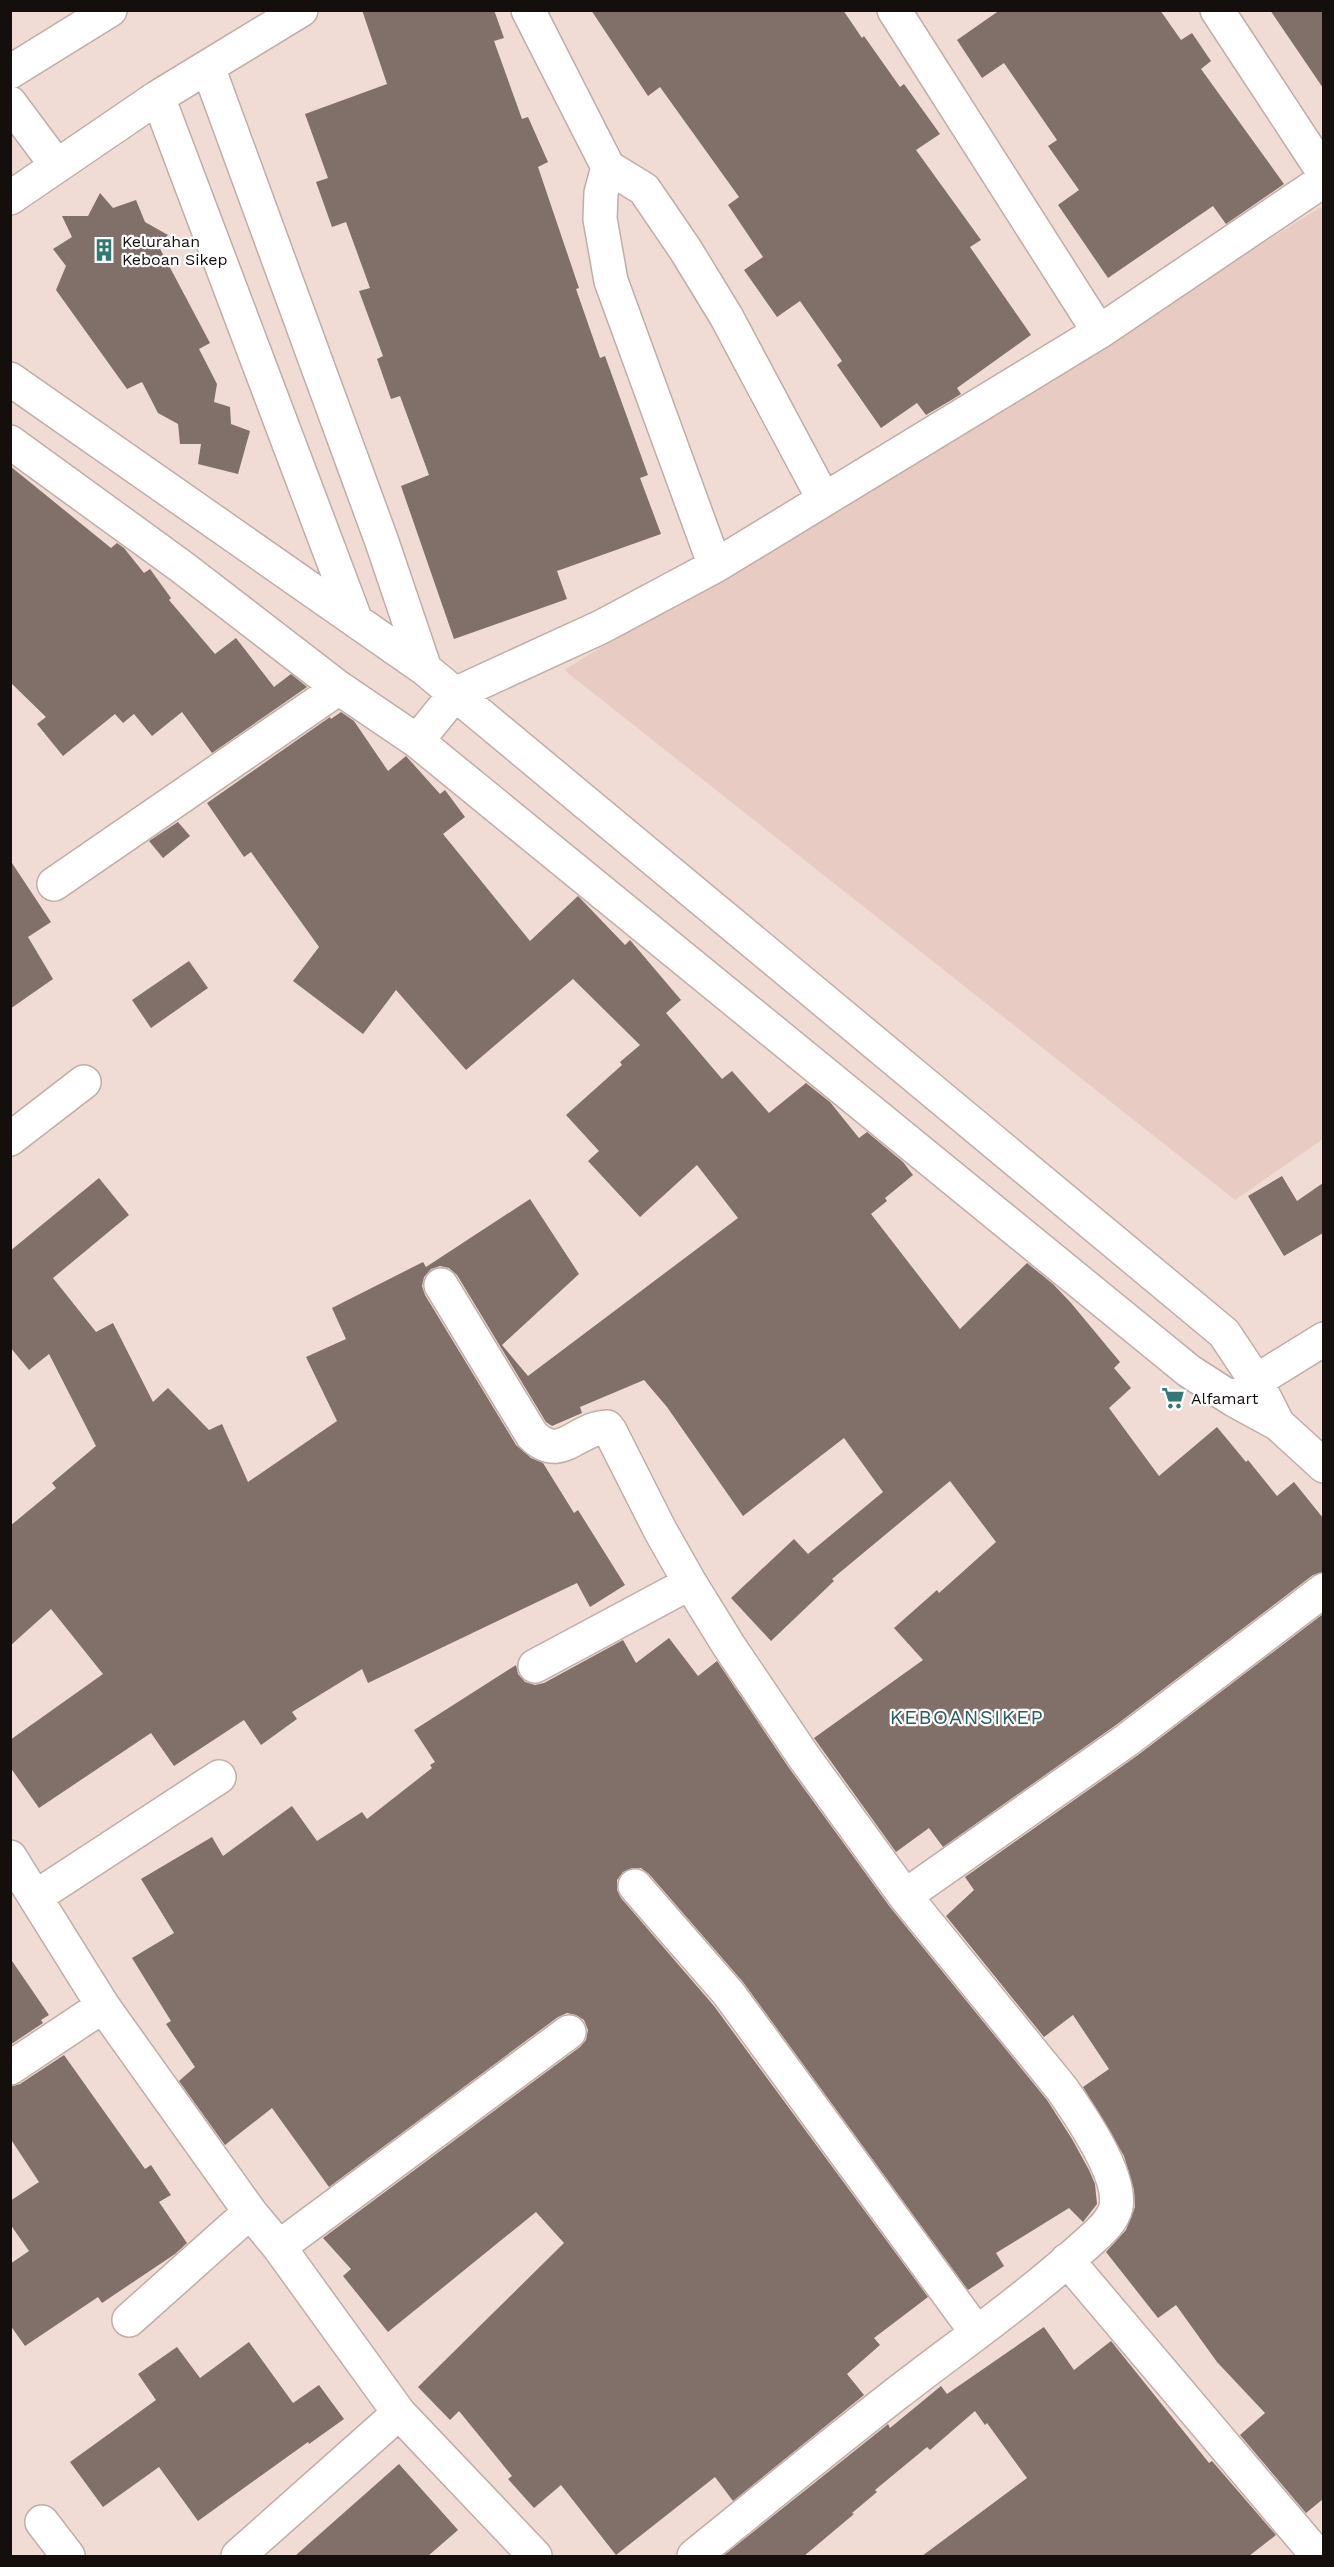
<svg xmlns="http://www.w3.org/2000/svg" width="1334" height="2567" font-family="'Work Sans',sans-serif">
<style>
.built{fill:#e8ccc3}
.building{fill:#816f69}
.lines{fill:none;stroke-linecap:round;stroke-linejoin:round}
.minor-casing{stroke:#c1ada7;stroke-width:36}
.minor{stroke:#fff;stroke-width:33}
.labels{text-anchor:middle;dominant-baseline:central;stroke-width:4.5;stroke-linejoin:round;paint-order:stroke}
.poi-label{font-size:16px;fill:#140e0c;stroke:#fff;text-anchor:start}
.quarter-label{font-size:20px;letter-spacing:1.5px;fill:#255f5d;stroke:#fff}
</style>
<rect width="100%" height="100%" fill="#f0dcd5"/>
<path class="built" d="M1323 206V1139L1235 1200 564 670Z"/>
<path class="building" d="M362 10H494L504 38 494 41 522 119 528 117 548 162 538 167 579 288 576 289 600 358 605 356 648 475 640 478 661 534 557 571 567 599 454 639 401 486 429 475 400 396 391 399 377 359 383 356 359 291 370 288 346 222 332 227 316 182 328 178 305 114 387 84Z
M591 10H843L862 38 864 36 900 87 904 84 940 134 916 150 981 240 970 247 1031 335 957 388 961 394 953 399 926 415 917 403 881 428 837 365 842 361 800 301 777 317 744 270 763 257 728 205 739 197 660 87 648 96Z
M1000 10H1160L1181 40 1192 33 1211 61 1201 69 1284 184 1226 224 1213 206 1108 278 1058 205 1079 190 1048 146 1057 140 1004 63 982 78 957 40Z
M1270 10H1323V88Z
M100 193 113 208 136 200 145 222 168 235 158 245 210 343 199 349 217 384 214 402 230 407 231 424 250 431 238 474 198 464 201 444H180L178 424 158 413 142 382 127 389 56 290 66 266 53 249 72 237 62 216H88Z
M10 466 111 548 117 543 124 548 144 573 150 569 171 598 169 600 215 654 236 638 274 687 291 674 307 687 212 753 182 712 152 736 134 714 123 723 115 714 63 756 37 724 46 717 10 682Z
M341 712 354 721 388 771 406 756 440 794 445 790 465 817 443 834 530 941 578 896 625 945 630 940 681 1000 666 1013 722 1079 732 1071 769 1113 806 1083 830 1102 859 1138 867 1132 903 1162 913 1175 885 1198 887 1201 871 1214 960 1329 1027 1263 1053 1284 1071 1303 1120 1362 1114 1368 1131 1388 1109 1408 1159 1476 1217 1427 1246 1462 1248 1460 1277 1496 1294 1482 1323 1518V1572L1313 1575 1116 1725 943 1847 929 1828 896 1852 814 1738 923 1660 894 1628 937 1590 939 1593 996 1542 950 1481 832 1579 834 1581 771 1641 731 1598 794 1539 808 1554 883 1492 844 1438 743 1516 667 1407 644 1380 580 1407 582 1413 552 1426 546 1422 457 1275 449 1268 440 1266 431 1269 424 1277 422 1286 425 1295 516 1445 531 1458 543 1463 574 1513 578 1510 625 1585 590 1607 577 1583 368 1683 362 1669 292 1712 297 1719 261 1745 244 1720 174 1766 151 1733 39 1808 10 1767V1740L103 1674 51 1609 10 1646V1526L56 1488 52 1483 96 1446 49 1354 29 1370 10 1347V1251L99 1178 129 1215 53 1278 96 1332 113 1323 153 1402 168 1388 209 1430 222 1424 248 1482 337 1421 306 1357 346 1339 332 1308 423 1262 426 1267 530 1199 579 1274 502 1345 528 1376 738 1218 697 1165 640 1217 588 1161 599 1151 566 1115 622 1065 620 1062 640 1045 573 979 466 1070 396 990 363 1034 293 981 319 947 251 852 244 857 207 803 330 717 331 719Z
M178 822 190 836 163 858 149 841Z
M10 860 51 922 28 937 53 979 10 1009Z
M189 961 208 988 151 1028 132 1000Z
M1282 1176 1297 1201 1323 1183V1233L1284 1256 1248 1196Z
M1323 1614V2499L1306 2513 1240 2435 1265 2413 1217 2362 1176 2305 1158 2318 1106 2252 1126 2230 1135 2207 1134 2190 1124 2156 1083 2087 1109 2069 1073 2015 1044 2037 946 1916 974 1890 965 1877 1138 1755Z
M669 1638 698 1676 717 1661 789 1768 890 1907 1047 2100 1072 2139 1089 2170 1095 2184 1097 2204 1083 2222 1069 2208 996 2253 1004 2266 968 2290 743 1982 649 1874 641 1868H632L623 1872 617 1880V1890L621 1898 714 2006 928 2297 874 2338 880 2345 847 2374 864 2395 733 2501 715 2477 616 2555 561 2485 534 2508 508 2479 512 2476 459 2411 450 2420 418 2387 564 2243 536 2212 388 2332 343 2276 351 2269 323 2238 580 2047 586 2040 588 2030 584 2020 576 2015 567 2013 558 2017 329 2187 272 2108 225 2145 179 2081 195 2067 166 2024 171 2021 132 1958 174 1933 141 1879 212 1837 223 1856 292 1806 317 1841 362 1812 367 1819 432 1768 430 1765 435 1762 414 1730 516 1665 518 1674 525 1682 535 1685 544 1683 623 1640 636 1663Z
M10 1958 49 2015 41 2020 43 2023 10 2045Z
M64 2055 145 2169 151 2165 171 2195 159 2202 187 2243 175 2254 102 2303 98 2297 25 2346 10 2325V2264L29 2251 10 2224V2201L39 2182 10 2138V2087L20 2084Z
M1044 2327 1074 2370 1111 2341 1209 2463 1212 2461 1276 2535 1249 2556H922L1027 2478 987 2423 985 2425 975 2411 930 2450 927 2447 875 2490 877 2492 852 2513 854 2514 804 2556H723L882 2429 888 2424 890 2428 941 2386 947 2394Z
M249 2342 293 2403 319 2385 344 2419 309 2444 308 2442 198 2521 159 2467 103 2507 70 2462 156 2400 138 2374 177 2347 200 2378Z
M399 2464 458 2530 428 2556H295Z"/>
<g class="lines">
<g class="minor-casing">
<path id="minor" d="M528 10 608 167 644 189 685 249 726 316 823 498
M894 10 1099 332
M1217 10 1324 173
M208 67 382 542 425 669
M10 72 110 10
M158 97 356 621
M10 103 57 166
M608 167 601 193 600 219 611 281 715 566
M10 198 158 97 301 10
M10 379 425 669 1224 1333 1256 1381 1278 1424
M10 442 182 567 339 688 417 741 1189 1371 1234 1400 1278 1424 1324 1466
M417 741 455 694 601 627 715 566 1099 332 1324 180
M54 884 339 688
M10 1139 84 1082
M441 1285 532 1435C561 1464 576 1428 607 1427L610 1431 660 1530 690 1583 729 1646 804 1757 905 1896 1062 2089C1080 2115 1122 2175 1116 2207 1113 2220 1102 2230 1092 2239 1031 2295 962 2343 896 2394 828 2447 761 2502 694 2556
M1240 1395 1256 1381 1324 1339
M535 1666 690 1583
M10 1857 103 2006 250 2212 279 2247 399 2413 535 2556
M635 1886 729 1994 977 2333
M37 1896 219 1777
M905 1896 1127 1740 1324 1590
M10 2068 103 2006
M279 2247 569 2032
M1067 2260 1318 2556
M129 2320 250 2212
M42 2522 68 2556
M238 2556 399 2413"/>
</g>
<use href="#minor" class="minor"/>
</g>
<defs>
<g id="building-bare" transform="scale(1.8)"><path d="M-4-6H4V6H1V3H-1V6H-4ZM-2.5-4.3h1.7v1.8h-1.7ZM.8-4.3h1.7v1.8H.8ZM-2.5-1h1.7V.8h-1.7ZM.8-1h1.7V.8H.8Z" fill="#307977" stroke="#fff" stroke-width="2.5" paint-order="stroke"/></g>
<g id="supermarket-bare" transform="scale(1.8)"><path d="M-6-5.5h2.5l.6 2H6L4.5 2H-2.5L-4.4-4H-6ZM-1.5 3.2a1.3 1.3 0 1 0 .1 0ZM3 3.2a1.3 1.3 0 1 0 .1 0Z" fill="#307977" stroke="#fff" stroke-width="2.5" paint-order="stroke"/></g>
</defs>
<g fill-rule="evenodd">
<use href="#building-bare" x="104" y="250"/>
<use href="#supermarket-bare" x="1173" y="1398"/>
</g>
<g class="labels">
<g class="poi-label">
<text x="122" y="241">Kelurahan<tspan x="122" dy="18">Keboan Sikep</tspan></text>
<text x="1191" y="1398">Alfamart</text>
</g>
<g class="quarter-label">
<text x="967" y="1717">KEBOANSIKEP</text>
</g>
</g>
<rect width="1334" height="2567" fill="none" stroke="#140e0c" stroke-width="24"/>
</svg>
